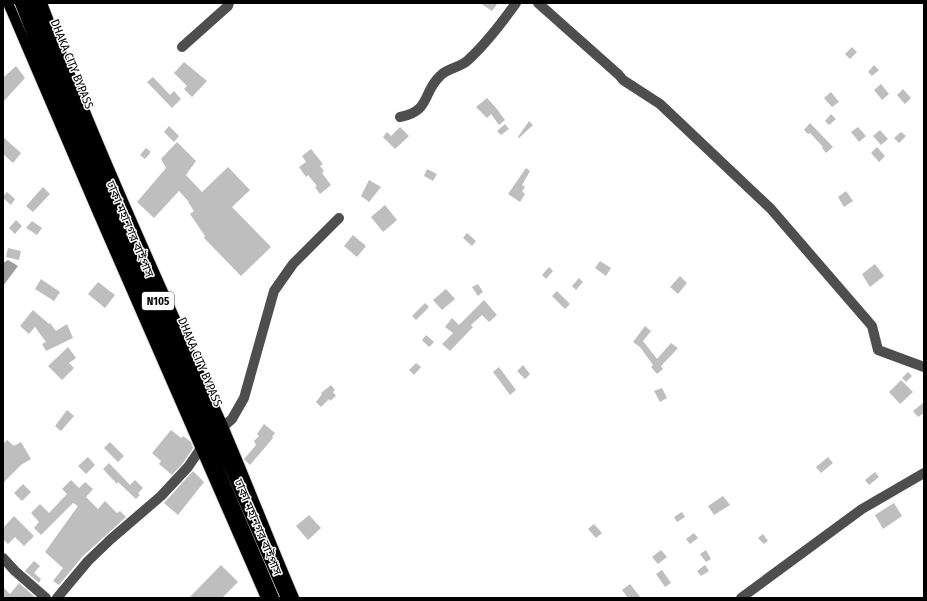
<svg xmlns="http://www.w3.org/2000/svg" width="927" height="601" font-family="'Fira Sans Condensed','Noto Sans Bengali',sans-serif">
<style>
.water{fill:#9c9c9c}
.building{fill:#bebebe}
.lines{fill:none;stroke-linecap:round;stroke-linejoin:round}
.major-casing{stroke:#dbdbdb;stroke-width:12}
.highway-casing{stroke:#dbdbdb;stroke-width:14}
.minor{stroke:#4e4e4e;stroke-width:10}
.major{stroke:#000;stroke-width:10}
.highway{stroke:#000;stroke-width:12}
.labels{text-anchor:middle;dominant-baseline:central;stroke-width:3;stroke-linejoin:round;paint-order:stroke}
.shield{fill:#fff;stroke:#4c4c4c;stroke-width:1}
.shield-label{font-size:11px;font-weight:bold;fill:#000}
.street-label{font-size:12px;fill:#000;stroke:#fff}
</style>
<rect width="100%" height="100%" fill="#fff"/>
<path class="water" d="M8 260 18 266 3 286V263Z"/>
<path class="building" d="M480 3H498L492 11Z
M852 47 857 52 850 59 845 54Z
M184 62 207 81 192 97 184 89 187 86 174 73Z
M874 65 879 70 872 76 868 72Z
M16 66 25 78 3 102V78Z
M153 77 170 95 174 91 181 99 172 108 147 82Z
M881 84 889 94 882 100 874 90Z
M903 89 911 98 905 104 897 95Z
M831 92 839 102 832 107 824 98Z
M487 98 497 109 505 120 499 125 491 114 487 118 476 107Z
M831 114 836 119 829 125 825 121Z
M529 121 533 125 519 138 518 137Z
M810 123 833 147 826 153 822 148 823 147 810 133 808 134 804 130Z
M505 124 509 129 501 135 497 131Z
M169 126 179 136 174 142 164 132Z
M400 127 409 136 395 149 383 137 387 132 391 136Z
M858 127 866 136 859 142 851 132Z
M880 130 888 139 881 145 873 136Z
M901 132 906 136 899 143 894 138Z
M3 137 21 153 13 163 3 154Z
M177 142 196 161 186 175 202 192 228 167 250 190 232 207 271 247 241 276 204 238 205 236 190 214 194 211 188 202H189L179 191 154 218 137 202 166 168 161 159Z
M877 147 885 156 879 162 871 153Z
M146 148 150 151V153L145 159 140 155Z
M311 149 323 164 320 166 324 171 322 173 331 185 320 194 315 187 317 186 308 175 306 177 299 167 306 162 302 156Z
M526 168 530 171 522 185 525 187 522 191 525 194 520 202 508 194Z
M427 169 437 174 433 181 424 176Z
M369 180 381 187 369 202 361 196Z
M43 187 50 194 33 212 26 206Z
M846 191 853 201 844 207 838 197Z
M7 192 15 199 11 205 3 198V197Z
M385 205 397 220 383 232 371 217Z
M16 220 22 226 15 234 9 228Z
M32 221 42 228 37 235 26 228Z
M467 233 476 241 472 246 463 238Z
M353 235 366 246 357 257 344 246Z
M8 248 21 251 19 260 6 257Z
M600 261 611 268 606 276 595 268Z
M875 264 884 276 870 287 862 274Z
M549 267 553 271 546 279 542 275Z
M680 276 687 283 678 294 670 287Z
M579 278 583 282 576 290 572 286Z
M41 279 60 292 54 301 35 289Z
M98 282 115 295 105 308 88 294Z
M478 284 483 292 478 296 472 287Z
M446 289 455 299 442 310 433 300Z
M557 291 570 304 565 309 552 296Z
M484 300 497 315 489 322 482 315 471 325 473 327 450 351 442 344 453 333 445 327 452 318 459 325Z
M425 303 429 307 416 320 412 316Z
M33 310 49 324 50 323 56 331 67 324 73 338 46 351 42 344 46 342 35 327 29 334 20 326Z
M645 326 651 331 643 341 657 359 671 343 678 348 661 366 663 369 657 374 651 367 653 365 640 347 633 342Z
M426 335 434 342 429 347 422 340Z
M68 347 76 358 69 363 74 368 62 380 48 366Z
M416 363 421 367 414 375 409 370Z
M523 365 530 374 525 379 517 371Z
M499 367 516 390 510 395 493 372Z
M908 372 912 376 906 382 902 378Z
M901 380 913 392 900 404 889 392Z
M331 385 335 390 333 392 336 396 330 401 329 399 321 407 316 402 322 394 321 393Z
M662 388 667 398 660 402 654 391Z
M924 402V413L918 417 913 411Z
M67 410 74 416 61 431 55 426Z
M264 424 275 433 272 437 273 438 250 465 244 459 256 445 254 441 259 436 257 434Z
M171 430 181 438 183 436 191 442 193 448 183 463 172 475 159 464 161 461 152 453Z
M7 440 14 446 21 442 31 459 21 465 3 483V444Z
M110 442 124 456 118 462 104 448Z
M88 457 95 465 86 474 78 466Z
M828 457 833 463 821 473 816 467Z
M109 463 130 485 135 480 143 488 138 493 140 495 136 499 118 482 117 484 103 469Z
M193 471 204 482 178 515 164 503Z
M875 472 879 477 869 485 865 480Z
M71 480 79 488 85 482 93 489 86 497 98 509 105 501 117 513 120 511 126 517 83 556 59 585 53 581 63 568 45 552 78 506 73 503 41 535 34 528 39 522 31 513 40 504 49 513 67 494 62 489Z
M23 484 31 492 22 501 14 493Z
M723 496 730 505 714 515 708 506Z
M894 503 902 516 883 529 875 515Z
M682 512 685 517 677 522 674 517Z
M309 515 321 528 308 540 296 526Z
M14 516 34 536 24 546 15 537 8 544 3 539V528Z
M594 524 602 533 596 538 588 529Z
M694 533 698 538 690 544 686 539Z
M763 534 768 541 764 544 758 538Z
M661 550 667 557 658 564 652 557Z
M706 550 711 559 706 562 700 554Z
M34 561 40 566 34 573 41 579 39 583 25 571Z
M221 565 238 582 222 598H189Z
M705 565 709 571 701 576 697 571Z
M662 570 671 583 665 587 656 574Z
M19 583 36 598H3V587L10 594Z
M630 584 641 598H628L622 590Z"/>
<g class="lines">
<g class="major-casing">
<path id="major" d="M8 3 98 213 266 598
M42 3C96 146 160 285 222 424 247 482 269 540 294 598"/>
</g>
<g class="highway-casing">
<path id="highway" d="M21 3 47 70 273 598
M33 3 57 69 287 598"/>
</g>
<path class="minor" d="M538 3 619 75 623 80 660 104 771 209 872 326 878 350 924 367
M182 47 228 6 229 3
M400 117C431 111 422 93 440 76 447 68 459 68 467 61 486 44 501 24 516 3
M223 427 232 419 244 398 274 291 293 264 339 218
M3 558 15 571 46 598
M57 598 88 561 111 539 161 496 188 467 201 448
M741 598 862 509 924 473"/>
<use href="#major" class="major"/>
<use href="#highway" class="highway"/>
</g>
<g class="labels">
<rect class="shield" x="142" y="292" width="32" height="18" rx="3"/>
<g class="shield-label">
<text x="158" y="301">N105</text>
</g>
<g class="street-label">
<text transform="translate(72 64) rotate(68)">DHAKA CITY BYPASS</text>
<text transform="translate(130 229) rotate(67)">ঢাকা মহানগর বাইপাস</text>
<text transform="translate(200 362) rotate(67)">DHAKA CITY BYPASS</text>
<text transform="translate(258 527) rotate(67)">ঢাকা মহানগর বাইপাস</text>
</g>
</g>
<rect width="927" height="601" fill="none" stroke="#000000" stroke-width="8"/>
</svg>
